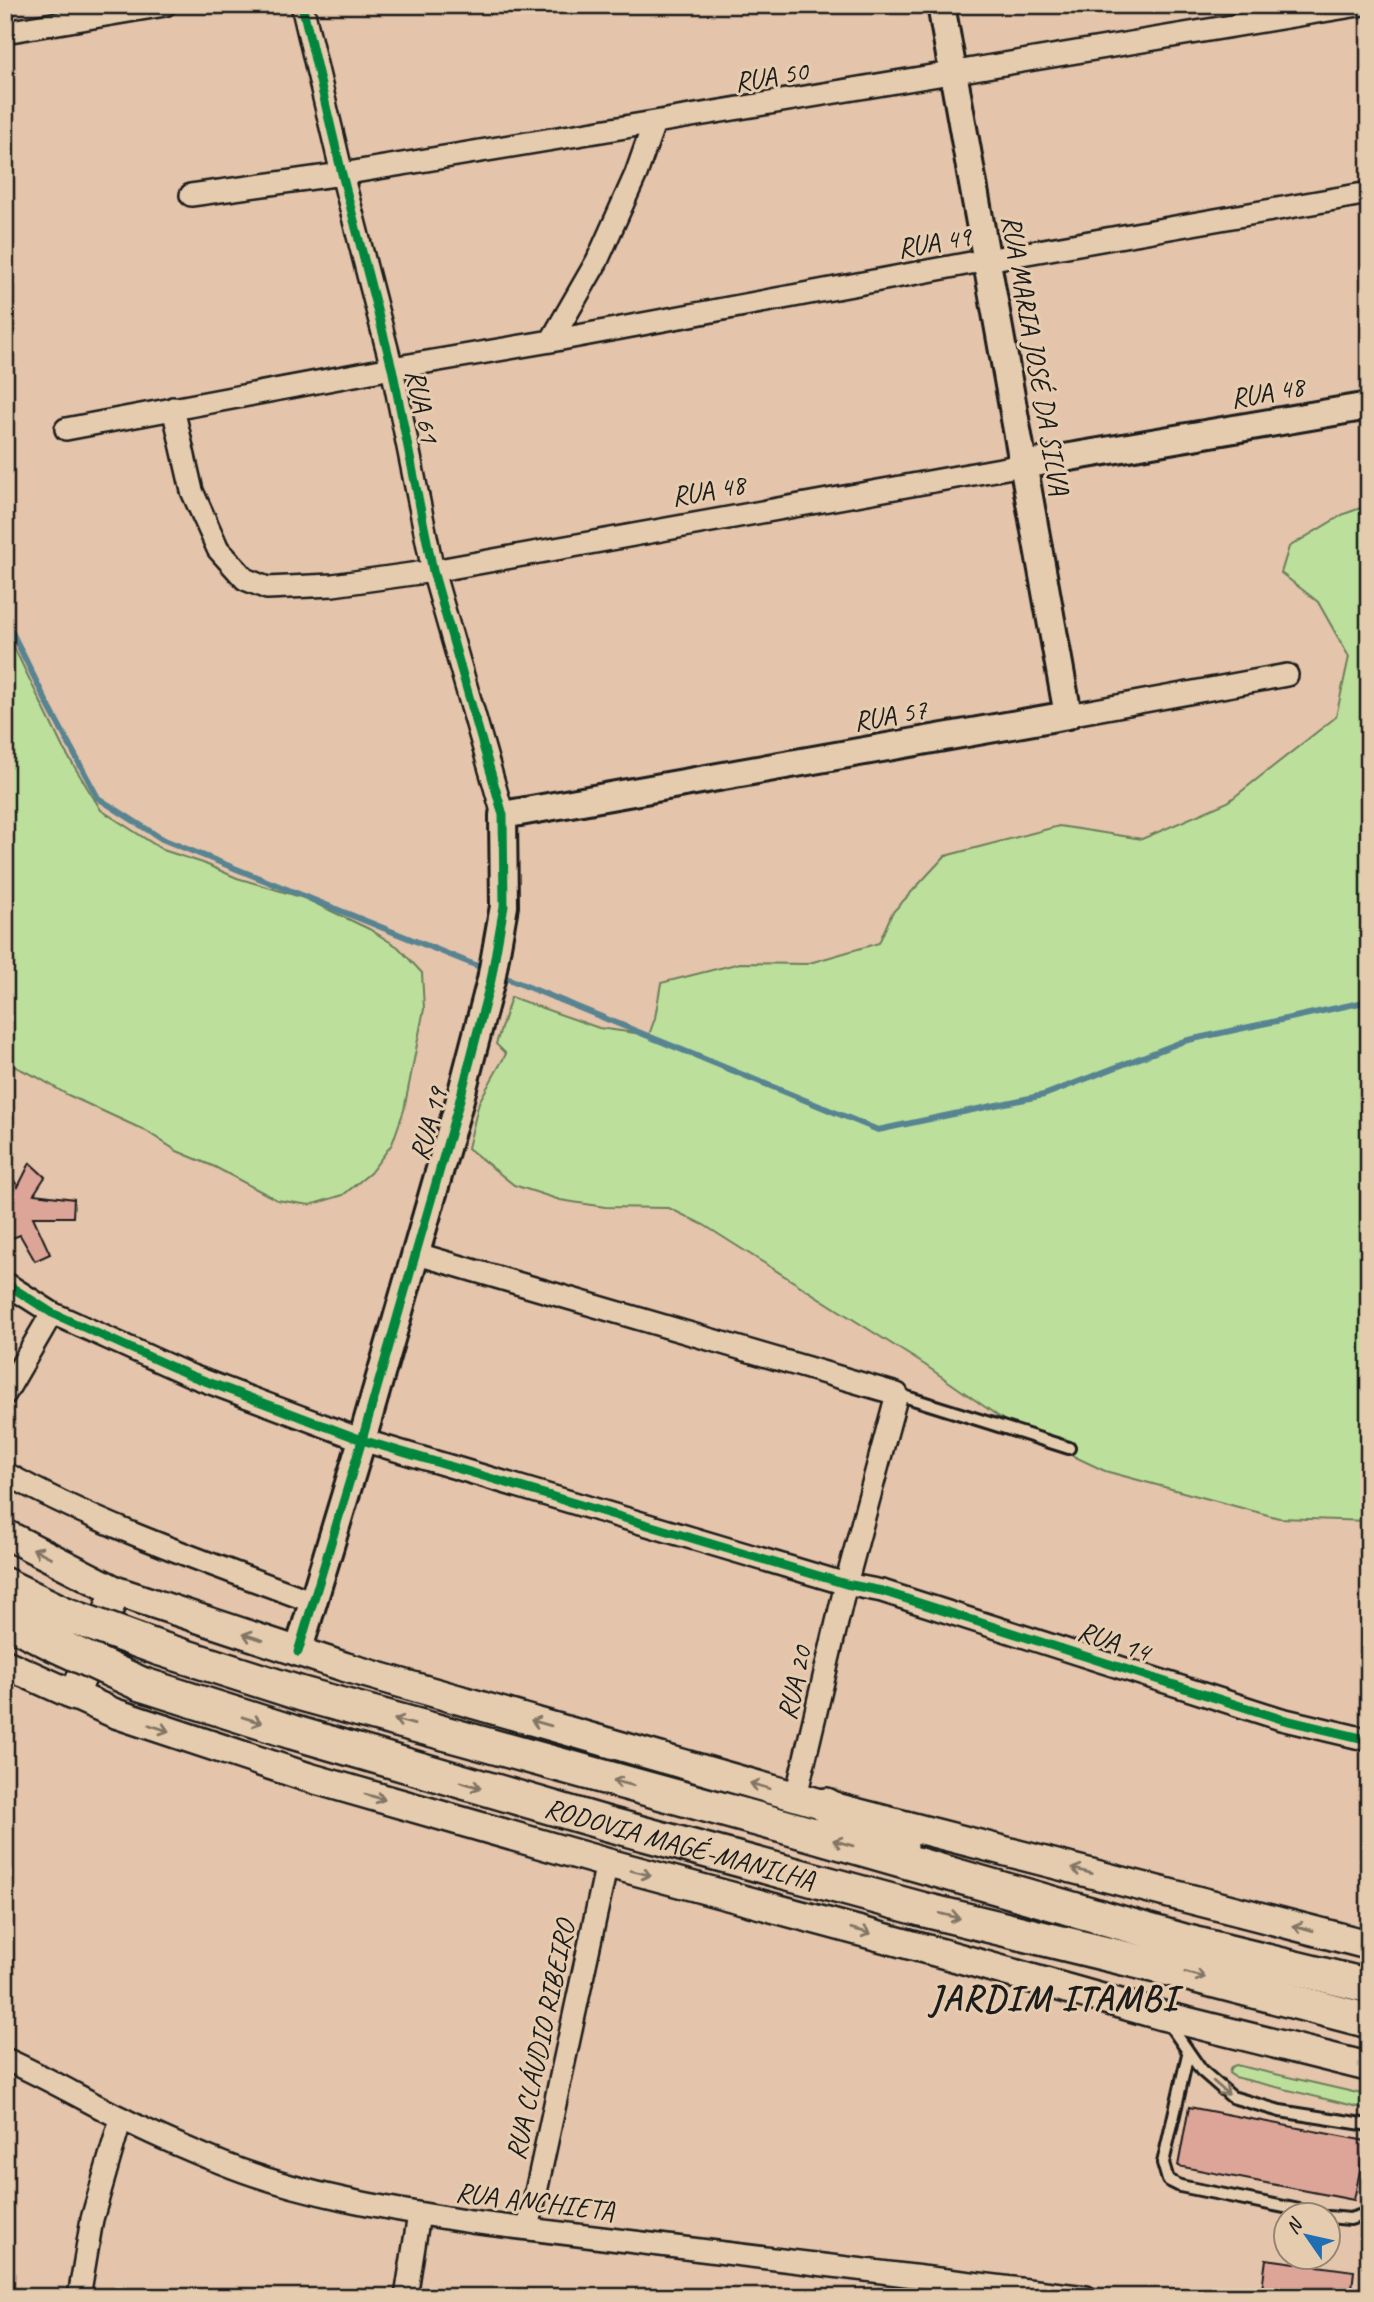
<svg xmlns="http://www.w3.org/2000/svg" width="1374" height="2302" font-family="Caveat,sans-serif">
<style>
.green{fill:#bce09b;stroke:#6c7e5c;stroke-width:2}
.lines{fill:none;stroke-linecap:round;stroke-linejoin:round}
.stream{stroke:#588492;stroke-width:6}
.building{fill:#dda498;stroke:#1c1c1c;stroke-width:2}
.service-casing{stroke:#1c1c1c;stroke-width:16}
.minor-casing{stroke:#1c1c1c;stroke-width:26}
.tertiary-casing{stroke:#1c1c1c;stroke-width:32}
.secondary-casing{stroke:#1c1c1c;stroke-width:33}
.trunk-casing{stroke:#1c1c1c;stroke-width:38}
.service{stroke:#e6ccae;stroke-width:10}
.minor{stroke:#e6ccae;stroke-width:21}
.tertiary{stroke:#e6ccae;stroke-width:26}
.secondary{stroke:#e6ccae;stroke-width:28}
.trunk{stroke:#e6ccae;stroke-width:33}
.trunk-bridge-casing{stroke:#1c1c1c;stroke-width:38;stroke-linecap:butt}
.trunk-bridge{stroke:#e6ccae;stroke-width:33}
.cycleway-casing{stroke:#e6ccae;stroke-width:13}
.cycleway{stroke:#00873e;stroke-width:9}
.oneway{stroke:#817465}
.labels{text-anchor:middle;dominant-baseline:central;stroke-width:6;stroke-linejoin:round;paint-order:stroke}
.street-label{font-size:28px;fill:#1c1c1c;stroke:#e6ccae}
.district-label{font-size:35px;font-weight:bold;letter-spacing:2px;fill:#1c1c1c;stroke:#e6ccae}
</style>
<rect width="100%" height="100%" fill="#e4c4aa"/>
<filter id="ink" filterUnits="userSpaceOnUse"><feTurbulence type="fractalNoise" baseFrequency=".0143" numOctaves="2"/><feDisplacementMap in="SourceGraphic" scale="14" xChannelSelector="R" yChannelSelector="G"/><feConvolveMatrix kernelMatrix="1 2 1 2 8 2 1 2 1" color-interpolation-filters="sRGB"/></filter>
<g filter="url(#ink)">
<path class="green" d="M1369 505V1521L1279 1518 1105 1471 1018 1430 925 1365 704 1225 669 1208 605 1207 560 1200 514 1185 468 1148 479 1102 506 1054 496 1044 511 997 599 1028 649 1035 655 1018 661 983 740 963 806 964 879 943 892 913 945 856 1059 826 1142 839 1228 802 1336 717 1349 657 1318 602 1281 573 1289 547 1344 514Z
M5 629 63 748 101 810 163 850 203 863 237 878 304 898 369 929 398 947 422 973 424 1009 404 1110 392 1144 370 1173 343 1195 310 1205 277 1200 215 1167 177 1151 146 1131 68 1095 37 1077 5 1062Z
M1236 2065 1366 2095 1369 2096V2108L1366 2109 1235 2077 1229 2073 1231 2067Z"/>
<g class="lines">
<path class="stream" d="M5 618 47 703 98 798 162 839 485 969
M499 975 878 1130 1044 1095 1184 1041 1369 1001"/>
</g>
<path class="building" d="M30 1163 45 1177 34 1194 74 1199 73 1217H33L50 1254 35 1261 20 1235 5 1241V1166L18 1187Z
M1189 2107 1366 2141 1354 2200 1178 2166Z
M1266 2259 1354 2271 1351 2297H1261Z"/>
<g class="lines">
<g class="service-casing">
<path id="service" d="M897 1394 1069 1448
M1167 2021 1201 2070 1232 2097 1280 2111 1369 2125
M1188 2054 1163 2163 1168 2180 1180 2186 1319 2214
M1328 2217 1350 2219 1369 2213"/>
</g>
<g class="minor-casing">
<path id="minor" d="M302 5 342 174 392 368 433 571 503 815
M5 32 165 5
M191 195 342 174 1359 5
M551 341 987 260 1369 193
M173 408 192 491 218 549 245 579 267 588 333 585 433 571 1023 465
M66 429 392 368 551 341 597 261 636 174 654 123
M1068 715 1287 675
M414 1253 897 1394 846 1584 796 1796
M5 1283 52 1313 192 1376 362 1440 846 1584 882 1591 1281 1719 1369 1740
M5 1394 52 1313
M5 1473C102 1527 209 1563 313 1602
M5 2059C44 2076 81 2098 119 2117 152 2134 187 2149 222 2163 298 2194 390 2209 471 2222L1086 2297
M528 2229 607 1863
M79 2297 92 2219 121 2118
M406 2297 419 2214"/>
</g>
<g class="tertiary-casing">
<path id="tertiary" d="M1023 465 1369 406
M298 1652 362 1440 459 1103 491 980 504 906 503 815 1068 715 941 5"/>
</g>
<g class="secondary-casing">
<path id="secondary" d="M5 1534 116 1591 345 1667 826 1805 1369 1945
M5 1664 114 1713 307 1777 607 1863 948 1955 1164 2016 1369 2067
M74 1696 116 1591"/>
</g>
<g class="trunk-casing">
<g id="trunk">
<path d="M5 1585 65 1614"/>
<path d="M5 1619 54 1644"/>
<path d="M158 1648 302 1694 786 1827 1188 1942 1369 1986"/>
<path id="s1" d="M141 1684 292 1732 608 1824 925 1910 1177 1971 1369 2021"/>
<path d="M826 1805 901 1846"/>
</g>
</g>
<use href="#service" class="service"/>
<use href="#minor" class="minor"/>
<use href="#tertiary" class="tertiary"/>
<use href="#secondary" class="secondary"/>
<use href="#trunk" class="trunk"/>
<g class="trunk-bridge-casing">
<path id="trunk-bridge" d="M65 1614 158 1648
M54 1644 141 1684"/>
</g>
<use href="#trunk-bridge" class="trunk-bridge"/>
<g class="cycleway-casing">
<path id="cycleway" d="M5 1283 52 1313 192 1376 362 1440 846 1584 882 1591 1281 1719 1369 1740
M298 1652 362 1440 459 1103 491 980 504 906 503 815 433 571 392 368 342 174 302 5"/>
</g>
<use href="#cycleway" class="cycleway"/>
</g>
<defs><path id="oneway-shaft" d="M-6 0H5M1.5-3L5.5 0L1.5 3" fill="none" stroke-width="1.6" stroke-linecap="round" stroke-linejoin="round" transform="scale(1.75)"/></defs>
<g class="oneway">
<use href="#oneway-shaft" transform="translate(42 1553) rotate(-153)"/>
<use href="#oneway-shaft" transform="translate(253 1637) rotate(-162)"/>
<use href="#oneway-shaft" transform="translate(252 1720) rotate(17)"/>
<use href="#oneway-shaft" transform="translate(404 1722) rotate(-165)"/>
<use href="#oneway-shaft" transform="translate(541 1723) rotate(-164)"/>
<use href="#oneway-shaft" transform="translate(159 1728) rotate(18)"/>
<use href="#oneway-shaft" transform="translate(623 1783) rotate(-165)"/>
<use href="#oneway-shaft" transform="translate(471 1785) rotate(17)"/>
<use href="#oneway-shaft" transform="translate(760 1786) rotate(-164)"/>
<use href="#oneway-shaft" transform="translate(375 1797) rotate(16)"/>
<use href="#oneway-shaft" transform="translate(843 1843) rotate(-164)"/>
<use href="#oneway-shaft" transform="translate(1082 1871) rotate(-165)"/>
<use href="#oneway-shaft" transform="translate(641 1873) rotate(15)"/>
<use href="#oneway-shaft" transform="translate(950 1916) rotate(14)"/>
<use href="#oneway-shaft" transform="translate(1303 1928) rotate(-165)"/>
<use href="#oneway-shaft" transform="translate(861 1931) rotate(15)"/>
<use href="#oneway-shaft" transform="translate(1195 1975) rotate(15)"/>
<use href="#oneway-shaft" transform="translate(1221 2088) rotate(41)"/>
</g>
</g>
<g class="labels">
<g class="street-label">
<text transform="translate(771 76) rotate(-9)">RUA 50</text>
<text transform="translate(934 242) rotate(-10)">RUA 49</text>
<text transform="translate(1036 355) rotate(80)">RUA MARIA JOSÉ DA SILVA</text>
<text transform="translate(1267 392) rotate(-10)">RUA 48</text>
<text transform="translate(423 406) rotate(78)">RUA 61</text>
<text transform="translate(708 490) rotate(-10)">RUA 48</text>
<text transform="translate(890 715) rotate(-10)">RUA 57</text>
<text transform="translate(428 1124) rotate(-74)">RUA 19</text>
<text transform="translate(1114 1641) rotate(18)">RUA 14</text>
<text transform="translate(794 1683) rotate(-77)">RUA 20</text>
<text stroke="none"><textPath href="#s1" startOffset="562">RODOVIA MAGÉ-MANILHA</textPath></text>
<text transform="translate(540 2040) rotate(-78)">RUA CLÁUDIO RIBEIRO</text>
<text transform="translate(535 2201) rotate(7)">RUA ANCHIETA</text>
</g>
<g class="district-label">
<text x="1054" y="1998">JARDIM ITAMBI</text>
</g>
</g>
<rect width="1374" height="2302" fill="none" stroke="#e6ccae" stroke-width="28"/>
<rect x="14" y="14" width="1346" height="2274" fill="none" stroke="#1c1c1c" stroke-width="2.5" filter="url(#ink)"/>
<g transform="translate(1307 2236) rotate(304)"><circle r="33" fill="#e6ccae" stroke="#958674" stroke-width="2"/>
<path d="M0-5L12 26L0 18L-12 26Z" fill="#1f6fb2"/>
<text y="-10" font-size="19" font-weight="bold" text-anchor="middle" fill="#1c1c1c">N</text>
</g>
</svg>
